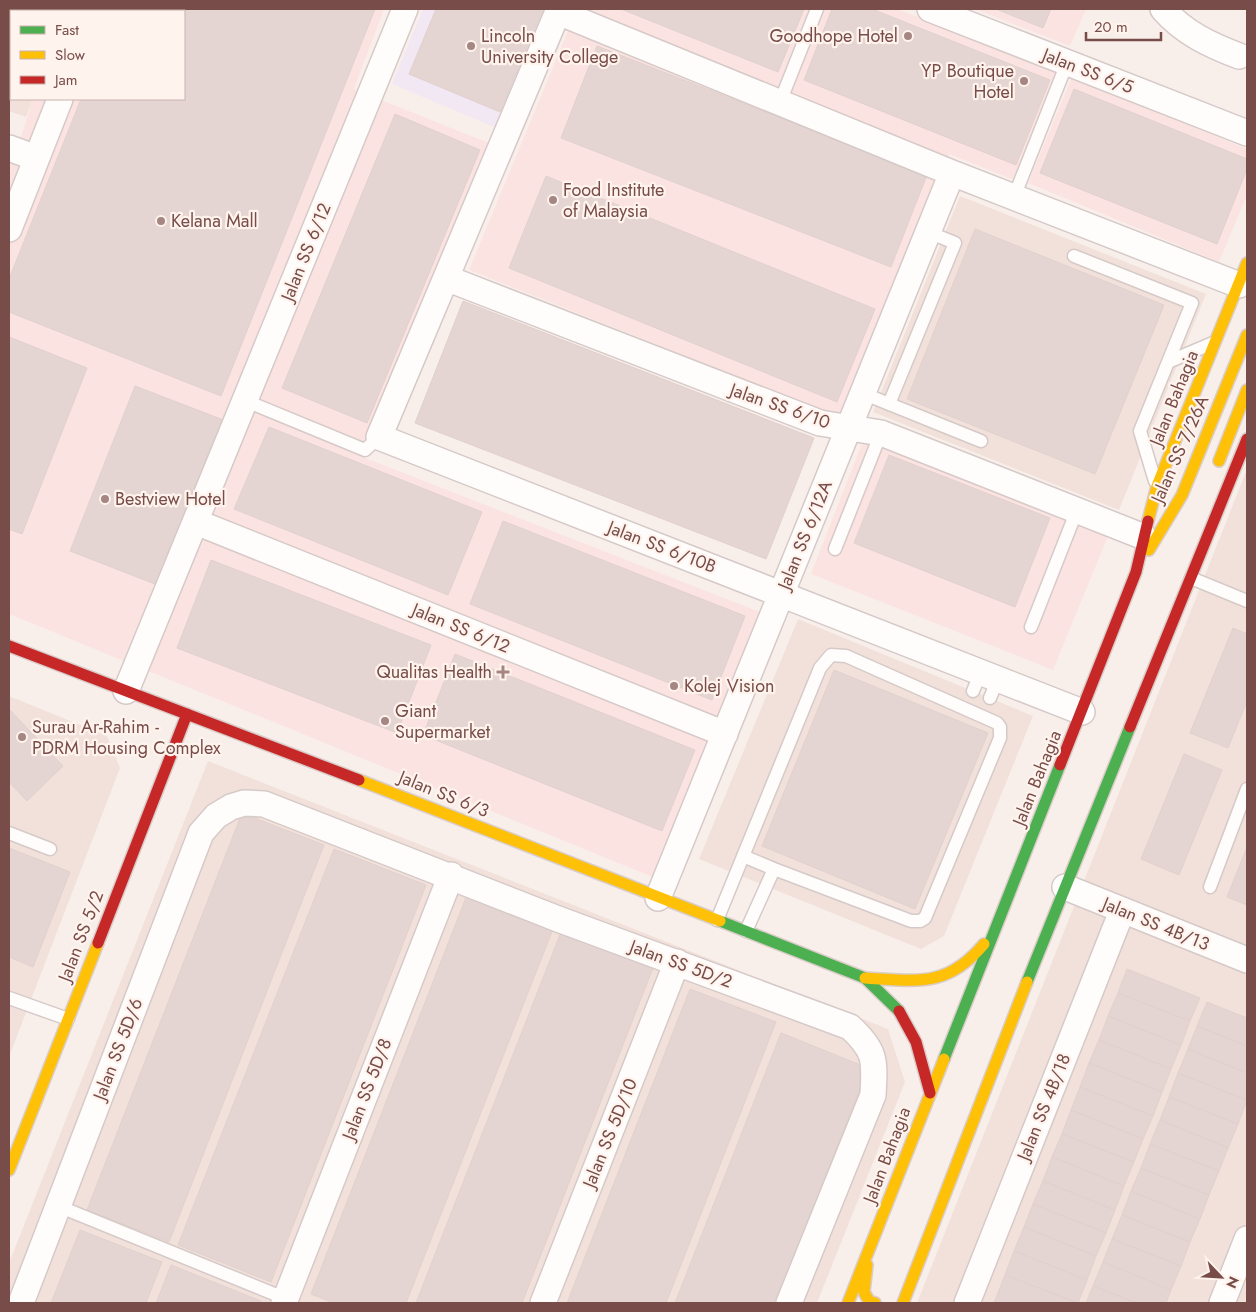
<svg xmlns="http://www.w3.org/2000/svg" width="1256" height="1312" font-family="Jost,sans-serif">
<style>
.residential{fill:#f2e1da}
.commercial{fill:#fbe3e1}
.education{fill:#f1e8f3}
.building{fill:#e5d5d2;stroke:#e1d0cd}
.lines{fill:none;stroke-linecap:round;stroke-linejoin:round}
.lane-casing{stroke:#d6cac8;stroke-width:15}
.street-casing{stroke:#d6cac8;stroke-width:28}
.fast-casing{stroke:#d9ccc9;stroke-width:14}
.slow-casing{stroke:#d9ccc9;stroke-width:14}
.jam-casing{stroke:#d9ccc9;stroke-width:14}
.lane{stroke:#fefdfc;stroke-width:12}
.street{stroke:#fefdfc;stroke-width:25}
.fast{stroke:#4caf50;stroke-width:11}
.slow{stroke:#ffc107;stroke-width:11}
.jam{stroke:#c62828;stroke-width:11}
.poi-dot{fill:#a58682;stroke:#fff3ed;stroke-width:2}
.labels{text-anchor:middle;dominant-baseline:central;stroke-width:4.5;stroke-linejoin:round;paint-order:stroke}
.poi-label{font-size:18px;fill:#784d49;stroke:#fff3ed;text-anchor:start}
.street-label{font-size:18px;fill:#784d49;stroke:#fff3ed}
</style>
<rect width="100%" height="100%" fill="#f8efeb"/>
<path class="residential" d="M9 9H69L68 11H11V99H33L26 117 9 111Z
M960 196 1206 294 1119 510 873 412Z
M1247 469V1303H917Z
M798 619 1033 716 944 936 921 949 699 859Z
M9 696 107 736 120 768 9 1057Z
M208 761 888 1029 905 1082 817 1303H9V1263Z"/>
<path class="commercial" d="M69 9H384L354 89 491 144 360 456 760 612 655 878 9 614V161L13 162 33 99H184V11H68Z
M577 9H898L1057 73 1014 180 949 154 842 418 469 270Z
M975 9H1086L1070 46Z
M1072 77 1247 149V195L1219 262 1028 183Z
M864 438 1108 536 1053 670 811 574Z"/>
<path class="education" d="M423 9H550L499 129 392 84Z"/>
<path class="building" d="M117 9H375L221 396 9 312V279L81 99H184V11H116Z
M436 9H543L500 112 409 74Z
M621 9H804L778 72Z
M832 9H872L1050 80 1016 165 804 80Z
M996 9H1051L1043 28Z
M597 46 927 175 891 267 561 138Z
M1074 89 1247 159V169L1217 244 1040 173Z
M395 114 480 150 367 423 282 388Z
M546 176 875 309 837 402 509 268Z
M975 229 1164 305 1095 474 907 399Z
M463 301 814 438 766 559 415 423Z
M9 337 87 368 22 534 9 529Z
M135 386 226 421 160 586 70 551Z
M269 427 482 512 448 595 234 509Z
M889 455 1050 518 1015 607 854 543Z
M503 521 745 616 712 700 470 604Z
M211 560 431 645 397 733 177 648Z
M1233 628 1247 634V701L1228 748 1190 733Z
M455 654 695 750 662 831 423 735Z
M834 670 988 733 915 909 762 846Z
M9 709 63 766 27 801 9 782Z
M1184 754 1222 770 1179 875 1141 859Z
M242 813 324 845 169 1242 87 1210Z
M1247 847V905L1227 897Z
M9 848 70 872 33 967 9 957Z
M334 849 426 885 271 1282 178 1245Z
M467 895 553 929 406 1303H334L311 1294Z
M561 932 653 968 522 1303H416Z
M1127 969 1200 998 1190 1021 1118 993Z
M690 989 776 1022 666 1303H567Z
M1118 993 1190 1021 1181 1045 1108 1016Z
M1207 1002 1247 1018V1046L1197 1026Z
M1108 1016 1181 1045 1171 1069 1099 1040Z
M1197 1026 1247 1046V1073L1188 1049Z
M781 1033 868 1068 776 1303H675Z
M1099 1040 1171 1069 1162 1092 1089 1063Z
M1188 1049 1247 1073V1100L1178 1073Z
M1089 1063 1162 1092 1153 1116 1080 1087Z
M1178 1073 1247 1100 1238 1124 1169 1097Z
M1080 1087 1153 1116 1143 1139 1071 1110Z
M1169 1097 1238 1124 1228 1148 1160 1120Z
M1071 1110 1143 1139 1134 1162 1062 1134Z
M1160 1120 1228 1148 1219 1171 1150 1144Z
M1062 1134 1134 1162 1124 1186 1052 1157Z
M1150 1144 1219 1171 1209 1195 1141 1168Z
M1052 1157 1124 1186 1115 1210 1043 1181Z
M1141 1168 1209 1195 1200 1219 1131 1191Z
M1043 1181 1115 1210 1106 1233 1033 1204Z
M1131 1191 1200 1219 1190 1242 1122 1215Z
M1033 1204 1106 1233 1096 1256 1024 1227Z
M1122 1215 1190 1242 1181 1266 1112 1239Z
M1024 1227 1096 1256 1087 1280 1014 1251Z
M80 1230 162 1262 146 1303H51Z
M1112 1239 1181 1266 1171 1290 1103 1262Z
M1014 1251 1087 1280 1078 1303 1005 1275Z
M1103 1262 1171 1290 1166 1303H1137L1093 1286Z
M171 1265 261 1301 260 1303H156Z
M1005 1275 1077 1303H994Z
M1093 1286 1137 1303H1086Z"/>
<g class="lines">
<g class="lane-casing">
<path id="lane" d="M780 102 817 9
M1014 197 1067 63
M1074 256 1192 303 1168 362
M862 393 981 441
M246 401 365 450 379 437
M889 404 955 243 928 232
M1155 481 1140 431 1168 362 1213 343
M835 549 881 433
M1191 578 1247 601
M1031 627 1077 510
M973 691 981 672
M990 698 998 679
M9 833 50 849
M743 856 774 869
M1210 887 1247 789
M717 920 820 668 831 655 846 656 997 723 1000 727V738L925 918 920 921H911L774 869 746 931
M9 998 68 1019
M58 1206 289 1300"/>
</g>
<g class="street-casing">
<path id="street" d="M559 9 379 437 1082 712
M930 9 1247 133
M1163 9C1184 33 1210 45 1239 56
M94 11 95 9
M558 12 952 173 1239 285
M9 148 36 158
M9 229 60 99
M446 278 820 423 881 433 1144 537
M196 522 725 734
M126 691 405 9
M1065 887 1247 960
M658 898 952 173
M21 1303 201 833 216 816 231 807 244 803 264 804 558 919 850 1027C876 1051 875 1060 873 1095L789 1303
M284 1303 451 875
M543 1303 677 962
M967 1303 1122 911
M1222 1303 1247 1239"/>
</g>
<g class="fast-casing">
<path id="fast" d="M720 921 865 978 899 1011
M1027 982 1130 727
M944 1059 1060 765"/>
</g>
<g class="slow-casing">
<path id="slow" d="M1219 461 1247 390
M1148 521 1157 486 1247 263
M1149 550 1182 495 1247 335
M359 780 720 921
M865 978C918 981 947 988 984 944
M9 1170 98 943
M867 1265 864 1292 869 1301 875 1303
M848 1303 944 1059
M903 1303 1027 982"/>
</g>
<g class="jam-casing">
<path id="jam" d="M9 646 359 780
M1130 727 1247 439
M1060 765 1136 572 1148 521
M98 943 187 714
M899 1011 916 1042 930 1093"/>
</g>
<use href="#lane" class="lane"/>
<use href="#street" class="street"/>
<use href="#fast" class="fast"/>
<use href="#slow" class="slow"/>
<use href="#jam" class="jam"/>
</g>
<g class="poi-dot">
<circle cx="908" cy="36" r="5"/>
<circle cx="471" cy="46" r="5"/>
<circle cx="1024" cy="81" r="5"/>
<circle cx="553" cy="200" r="5"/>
<circle cx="161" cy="221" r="5"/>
<circle cx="105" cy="499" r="5"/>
<path d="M500.5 664.5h5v5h5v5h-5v5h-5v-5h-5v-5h5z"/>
<circle cx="674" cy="686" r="5"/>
<circle cx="385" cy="721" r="5"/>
<circle cx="22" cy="737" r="5"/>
</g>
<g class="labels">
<g class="poi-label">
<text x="481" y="36">Lincoln<tspan x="481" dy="21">University College</tspan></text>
<text x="898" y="36" text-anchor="end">Goodhope Hotel</text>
<text x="1014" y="71" text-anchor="end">YP Boutique<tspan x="1014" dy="21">Hotel</tspan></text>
<text x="563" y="190">Food Institute<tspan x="563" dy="21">of Malaysia</tspan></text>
<text x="171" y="221">Kelana Mall</text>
<text x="115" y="499">Bestview Hotel</text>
<text x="492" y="672" text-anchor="end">Qualitas Health</text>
<text x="684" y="686">Kolej Vision</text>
<text x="395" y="711">Giant<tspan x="395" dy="21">Supermarket</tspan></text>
<text x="32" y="727">Surau Ar-Rahim -<tspan x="32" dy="21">PDRM Housing Complex</tspan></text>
</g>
<g class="street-label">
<text transform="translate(1088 71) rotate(21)">Jalan SS 6/5</text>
<text transform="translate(306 252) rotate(-68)">Jalan SS 6/12</text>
<text transform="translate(1174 398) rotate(-68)">Jalan Bahagia</text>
<text transform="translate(780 406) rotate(19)">Jalan SS 6/10</text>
<text transform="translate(1180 449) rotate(-66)">Jalan SS 7/26A</text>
<text transform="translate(805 535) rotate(-68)">Jalan SS 6/12A</text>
<text transform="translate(662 547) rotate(21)">Jalan SS 6/10B</text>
<text transform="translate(461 628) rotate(22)">Jalan SS 6/12</text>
<text transform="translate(1037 778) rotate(-68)">Jalan Bahagia</text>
<text transform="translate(444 794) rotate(22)">Jalan SS 6/3</text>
<text transform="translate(1156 924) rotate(22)">Jalan SS 4B/13</text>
<text transform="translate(81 936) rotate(-69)">Jalan SS 5/2</text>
<text transform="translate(681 964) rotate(20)">Jalan SS 5D/2</text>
<text transform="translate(118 1049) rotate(-69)">Jalan SS 5D/6</text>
<text transform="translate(367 1089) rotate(-69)">Jalan SS 5D/8</text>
<text transform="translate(1044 1107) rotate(-68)">Jalan SS 4B/18</text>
<text transform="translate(610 1133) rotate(-68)">Jalan SS 5D/10</text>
<text transform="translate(887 1155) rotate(-69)">Jalan Bahagia</text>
</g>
</g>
<rect width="1256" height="1312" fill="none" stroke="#784d49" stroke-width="20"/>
<rect x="10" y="10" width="175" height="90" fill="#fff3ed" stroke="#c9b1ab"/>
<rect x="20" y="26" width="25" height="8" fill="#4caf50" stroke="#c9b1ab"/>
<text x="55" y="35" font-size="15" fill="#784d49">Fast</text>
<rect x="20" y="51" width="25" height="8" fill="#ffc107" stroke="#c9b1ab"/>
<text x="55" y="60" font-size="15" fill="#784d49">Slow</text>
<rect x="20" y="76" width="25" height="8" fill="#c62828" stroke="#c9b1ab"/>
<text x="55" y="85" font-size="15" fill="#784d49">Jam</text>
<g transform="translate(1221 1277) rotate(115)" stroke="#fff3ed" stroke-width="4" paint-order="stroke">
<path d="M0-4L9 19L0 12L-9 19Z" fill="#784d49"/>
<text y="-8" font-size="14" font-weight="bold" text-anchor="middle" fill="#784d49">N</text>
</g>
<path d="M1086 32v8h75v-8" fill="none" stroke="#784d49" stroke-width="2.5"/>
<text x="1094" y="32" font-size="15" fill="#784d49" stroke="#fff3ed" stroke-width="4" paint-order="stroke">20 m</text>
</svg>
